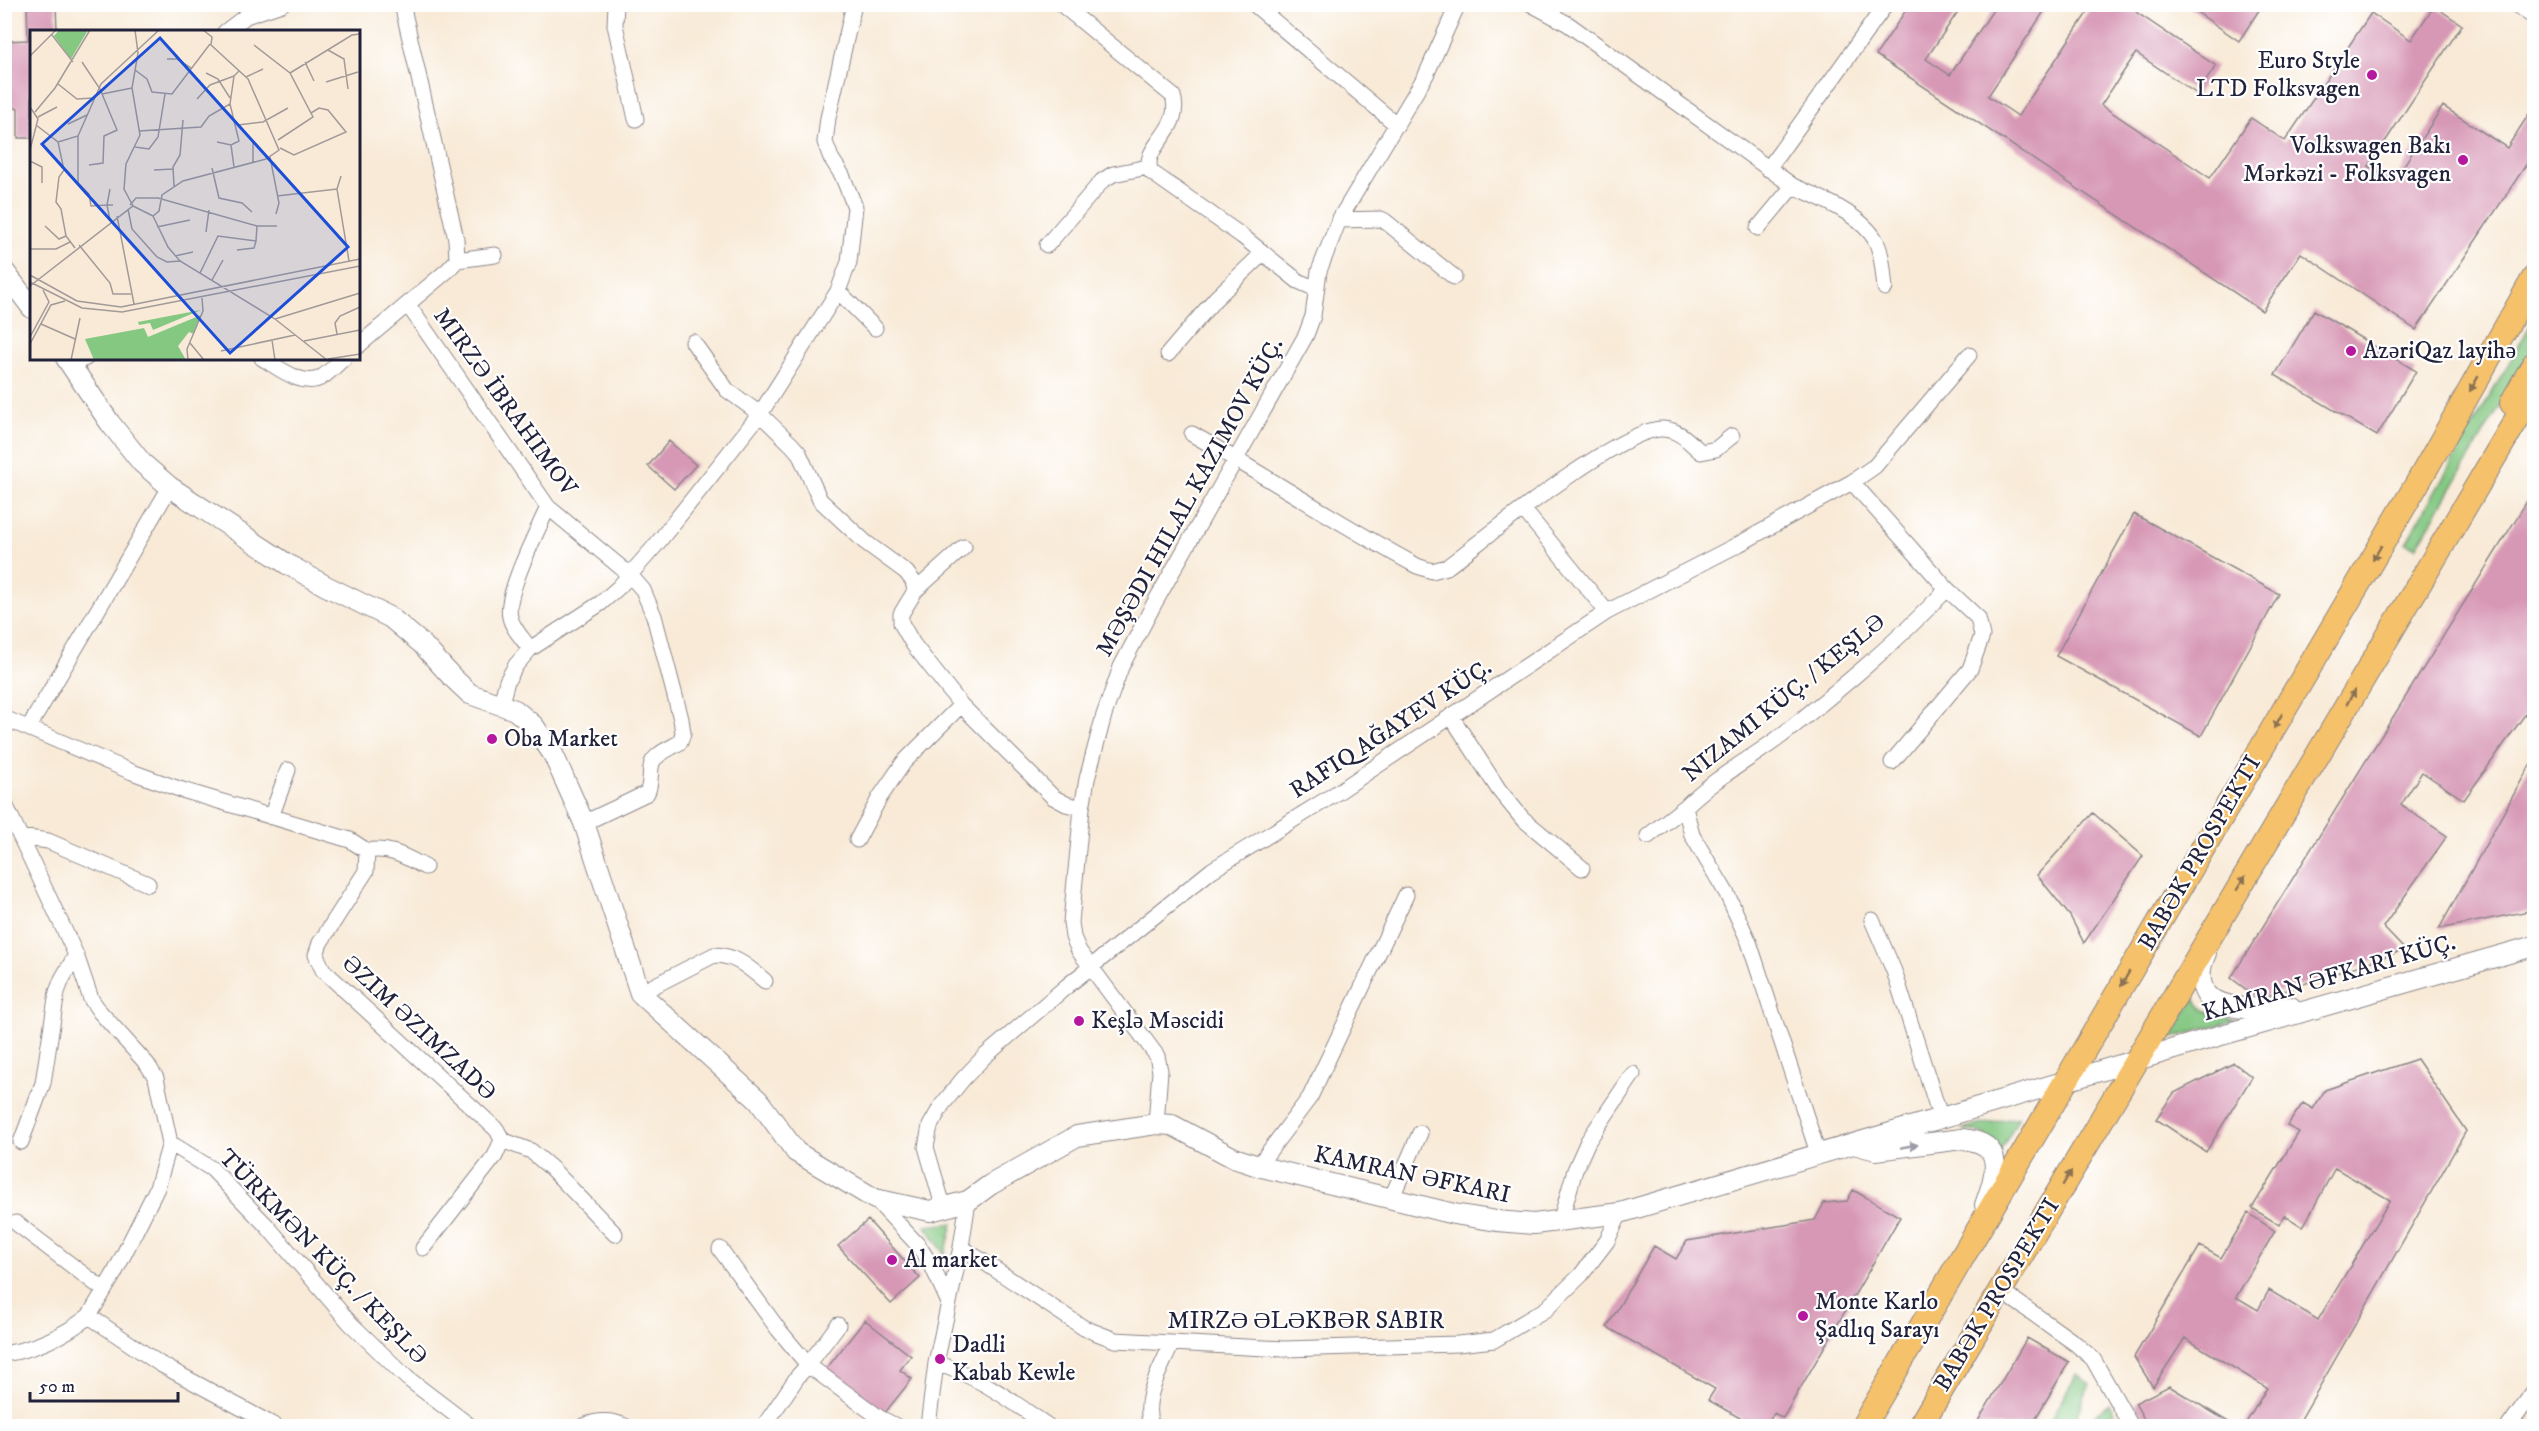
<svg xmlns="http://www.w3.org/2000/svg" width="2539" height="1431" font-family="'IM FELL DW Pica',serif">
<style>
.green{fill:#84c882;stroke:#53755e;stroke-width:1.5}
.building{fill:#d798b5}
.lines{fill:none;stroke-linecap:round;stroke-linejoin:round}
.minor-casing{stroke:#8d8689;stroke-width:17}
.tertiary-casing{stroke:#8d8689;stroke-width:22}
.primary-casing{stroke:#8d8689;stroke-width:26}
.minor{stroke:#fff;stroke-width:15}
.tertiary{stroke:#fff;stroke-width:20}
.primary{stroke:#f5c16b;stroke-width:24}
.oneway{fill:#8c7253}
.oneway2{fill:#9c9ca7}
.poi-dot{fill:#b5179e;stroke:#fff;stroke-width:2}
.labels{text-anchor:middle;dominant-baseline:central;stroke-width:4.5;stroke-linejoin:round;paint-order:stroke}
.poi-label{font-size:24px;fill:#22223b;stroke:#fff;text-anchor:start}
.street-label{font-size:24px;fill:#22223b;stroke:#fff}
.inset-road{fill:none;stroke:#a29a99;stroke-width:1.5}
.view{fill:#1d4ed8;fill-opacity:0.15;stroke:#1d4ed8;stroke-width:3}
.inset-edge{fill:none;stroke:#22223b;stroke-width:3}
</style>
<rect width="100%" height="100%" fill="#fff"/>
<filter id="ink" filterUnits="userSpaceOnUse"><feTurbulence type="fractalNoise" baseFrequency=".0167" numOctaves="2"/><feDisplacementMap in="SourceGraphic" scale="12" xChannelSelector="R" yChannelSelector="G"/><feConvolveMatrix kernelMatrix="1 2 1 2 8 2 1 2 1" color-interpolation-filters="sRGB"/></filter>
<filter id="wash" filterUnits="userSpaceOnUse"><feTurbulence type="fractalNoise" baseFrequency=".008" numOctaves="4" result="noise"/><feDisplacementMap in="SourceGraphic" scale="24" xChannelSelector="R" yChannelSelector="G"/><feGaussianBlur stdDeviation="1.35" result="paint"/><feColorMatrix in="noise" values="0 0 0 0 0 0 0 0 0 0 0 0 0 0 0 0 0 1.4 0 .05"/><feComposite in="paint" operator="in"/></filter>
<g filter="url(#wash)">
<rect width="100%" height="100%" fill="#f8ead7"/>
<path class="green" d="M2534 319V348L2416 548 2406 543Z
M2195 997C2200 1014 2221 1016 2236 1020L2172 1038Z
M2019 1117 2001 1150C1990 1134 1978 1131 1960 1129Z
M953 1223 945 1255 926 1226Z
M2077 1374 2090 1384 2072 1426H2047Z
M2109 1404 2121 1426H2088L2091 1419Z"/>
<g id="blocks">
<path class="building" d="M27 4H56L57 32H32V138H18V108L4 109V41L28 40Z
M1910 4H1963L1926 59 1950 75 1997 4H2049L1988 96 2018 116 2093 4H2142L2136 12 2216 66 2197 94 2136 53 2101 105 2210 178 2251 118 2285 141 2371 13 2411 40 2434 6 2462 25 2369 166 2393 182 2443 106 2507 148 2534 106V153L2416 330 2301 253 2262 311 1876 55Z
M2185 4H2263L2239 41Z
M2314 310 2416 371 2377 436 2275 375Z
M669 441 696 465 674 489 648 466Z
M2534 490V702L2464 800 2422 772 2401 805 2447 836 2383 927 2405 950 2259 999 2231 978Z
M2134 514 2279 594 2201 736 2056 656Z
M2534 758V910L2439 929Z
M2093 813 2143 856 2084 943 2070 916 2037 875Z
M2417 1059 2466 1131 2297 1426H2244L2267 1388 2185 1338 2153 1387 2134 1357 2200 1246 2221 1258 2248 1213 2275 1231 2236 1297 2258 1310 2269 1290 2318 1320 2390 1200 2335 1168 2303 1227 2284 1215 2279 1225 2252 1208 2299 1132 2287 1126 2303 1103 2313 1109 2325 1090Z
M2234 1063 2252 1077 2206 1152 2156 1119 2174 1093Z
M1853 1190 1900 1217 1783 1418 1774 1413 1766 1426H1754L1708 1400 1715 1389 1607 1327 1654 1246 1676 1259 1687 1241 1815 1220 1824 1203 1847 1201Z
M868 1220 920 1278 891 1304 838 1246Z
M865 1320 911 1356 900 1370 912 1379 884 1414 826 1369Z
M2027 1338 2069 1362 2031 1426H1975Z
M2169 1386 2235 1426H2148L2135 1403Z"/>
</g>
</g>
<g filter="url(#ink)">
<use href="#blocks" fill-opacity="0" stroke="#8d8689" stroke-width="1.5"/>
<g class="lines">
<g class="minor-casing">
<path id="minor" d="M616 4 615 25 636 119
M1061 4 1173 96C1184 131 1139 147 1151 172L1242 236 1298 281 1316 289
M1531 4 1568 24 1793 186C1819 197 1862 215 1876 241 1883 256 1883 272 1885 288
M2515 4 2534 17
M1255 5 1397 125
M225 32 246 16 282 4
M1768 169 1886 4
M1339 220 1381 219 1385 221 1454 277
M1758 228 1793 186
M1047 245 1102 181 1113 174 1148 167
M457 260 495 255
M838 291 875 328
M408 305 548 507 630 575 643 590 654 616 681 719 683 733 680 742C672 748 656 753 652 763 649 773 652 783 647 793L584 823
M693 342 727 390 760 414 792 445 799 453 820 500 865 542 906 572 913 581 915 591 901 614V623L913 644 961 705 1053 797 1066 804 1082 808
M358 346 448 270 457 260 456 239 402 4
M1168 354 1215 299 1263 253
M262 358C278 367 304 389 322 377 330 372 337 364 344 358
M70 364 86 358
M1192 434C1268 477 1341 525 1417 566L1432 571 1447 567C1484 539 1623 426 1663 429 1680 430 1689 442 1701 452L1716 449 1732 436
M1523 509 1607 612
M915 591 964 547
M530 649C524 640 512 628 510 617 504 595 538 530 548 507
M501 703 507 681 516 665 530 649 601 603 619 587 656 545 760 414 838 291 849 262 855 207 842 175 831 158 825 142 828 118 854 4
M1451 716 1499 790 1522 818 1582 868
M4 718 132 772 179 789 350 840 367 851 366 871 320 943 316 955 323 970 497 1130 502 1140 495 1156 423 1248
M29 727 170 487
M1892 762 1970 669 1982 636 1978 618 1947 589
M4 802 76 955 91 999 100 1012 147 1064 156 1078 170 1143 157 1188 114 1274 89 1316
M271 817 288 770
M1648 836 1685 807
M21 837 48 841 148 884
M857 840 880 797 904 762 961 705
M367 851C390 847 404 856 425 867
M1872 920 1894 971 1941 1119
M640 993 714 955C736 955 749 968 765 981
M1156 1124 1160 1071 1157 1056 1079 951 1073 937 1071 922 1082 808 1087 779 1104 715 1121 667 1154 604 1306 335 1313 316 1319 271 1339 220 1426 75 1458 4
M502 1140 531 1151 551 1168 615 1234
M21 1142 43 1083 57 992 62 979 76 955
M170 1143 212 1169 267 1226 350 1323 407 1378 470 1426
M1818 1153 1749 942 1727 894 1692 835 1685 807C1713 779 1749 760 1781 736 1839 690 1896 643 1947 589L1852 482
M1258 1166 1310 1097 1406 895
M875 1199 918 1245 933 1268 949 1303
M1391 1199 1420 1133
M944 1209 926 1147 930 1126 942 1105 963 1079 984 1057 1067 986 1212 870 1332 796 1607 612 1739 544 1852 482 1875 466 1969 355
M1560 1222 1575 1170 1588 1141 1633 1074
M16 1223 104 1290
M961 1247 1084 1328 1115 1340 1284 1349 1458 1344 1494 1340 1546 1309 1581 1275 1607 1241 1620 1213
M720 1249 778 1329 808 1365 838 1325
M2000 1290 2076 1344 2093 1359 2131 1426
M4 1354C35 1349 65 1335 89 1316L160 1364 275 1426
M936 1363C983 1378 1008 1399 1048 1426
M584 1426C597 1420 611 1420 625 1426
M764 1426 798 1376 808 1365 880 1418 896 1426
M928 1426 936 1363 961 1247 968 1201
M1151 1426C1142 1398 1160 1371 1171 1345
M2509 1426 2534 1391"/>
</g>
<g class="tertiary-casing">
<path id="tertiary" d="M4 271 32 308
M66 358 110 423 142 463 170 487 287 564 326 586 391 618 422 644 452 677 470 694 515 710 534 726 553 754 584 823 640 993 758 1100 796 1152 875 1199 930 1211 968 1201 990 1185 1077 1136 1156 1124 1172 1125 1234 1158 1258 1166 1454 1214 1497 1221 1534 1224 1620 1213 2218 1036 2534 946
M2206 953C2199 969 2198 981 2207 996 2233 1013 2262 1008 2291 1007
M1854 1144 1876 1150 1962 1139C2007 1143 1996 1174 1985 1205"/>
</g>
<g class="primary-casing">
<path id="primary" d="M2512 403 2534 364
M1863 1426 2417 484 2534 278
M1920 1426 2534 390"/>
</g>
<use href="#minor" class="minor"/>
<use href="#tertiary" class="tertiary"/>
<use href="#primary" class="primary"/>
</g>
<defs><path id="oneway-solid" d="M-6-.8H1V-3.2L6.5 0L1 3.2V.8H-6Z" transform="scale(1.5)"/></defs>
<g class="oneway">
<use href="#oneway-solid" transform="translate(2474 384) rotate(120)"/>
<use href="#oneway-solid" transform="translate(2377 553) rotate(120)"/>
<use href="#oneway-solid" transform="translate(2351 697) rotate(-59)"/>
<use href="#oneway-solid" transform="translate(2278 721) rotate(120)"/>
<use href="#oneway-solid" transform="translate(2241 883) rotate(-59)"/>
<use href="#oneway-solid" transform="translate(2125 979) rotate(120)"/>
<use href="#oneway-solid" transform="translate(2067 1178) rotate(-59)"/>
</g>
<use class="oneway2" href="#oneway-solid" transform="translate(1909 1146) rotate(-11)"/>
</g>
<g class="poi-dot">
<circle cx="2372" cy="75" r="6"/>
<circle cx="2463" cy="160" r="6"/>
<circle cx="2351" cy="351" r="6"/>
<circle cx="492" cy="739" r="6"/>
<circle cx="1079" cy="1021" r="6"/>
<circle cx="892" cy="1260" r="6"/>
<circle cx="1803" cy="1316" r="6"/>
<circle cx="940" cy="1359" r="6"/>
</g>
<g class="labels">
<g class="poi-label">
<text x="2360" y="61" text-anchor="end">Euro Style<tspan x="2360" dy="28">LTD Folksvagen</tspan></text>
<text x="2451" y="146" text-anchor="end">Volkswagen Bakı<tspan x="2451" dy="28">Mərkəzi - Folksvagen</tspan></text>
<text x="2363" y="351">AzəriQaz layihə</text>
<text x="504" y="739">Oba Market</text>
<text x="1091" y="1021">Keşlə Məscidi</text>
<text x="904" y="1260">Al market</text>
<text x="1815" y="1302">Monte Karlo<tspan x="1815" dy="28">Şadlıq Sarayı</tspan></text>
<text x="952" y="1345">Dadli<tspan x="952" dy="28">Kabab Kewle</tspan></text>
</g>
<g class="street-label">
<text transform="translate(505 402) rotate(54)">MIRZƏ İBRAHIMOV</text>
<text transform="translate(1190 497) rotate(-61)">MƏŞƏDI HILAL KAZIMOV KÜÇ.</text>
<text transform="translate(1784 698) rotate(-39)">NIZAMI KÜÇ. / KEŞLƏ</text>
<text transform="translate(1391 729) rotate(-33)">RAFIQ AĞAYEV KÜÇ.</text>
<text transform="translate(2200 853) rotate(-60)">BABƏK PROSPEKTI</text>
<text transform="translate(2329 978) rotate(-16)">KAMRAN ƏFKARI KÜÇ.</text>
<text transform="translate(419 1028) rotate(43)">ƏZIM ƏZIMZADƏ</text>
<text transform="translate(1412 1175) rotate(12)">KAMRAN ƏFKARI</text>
<text transform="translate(323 1257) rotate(46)">TÜRKMƏN KÜÇ. / KEŞLƏ</text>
<text transform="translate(1997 1295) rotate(-59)">BABƏK PROSPEKTI</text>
<text x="1306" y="1321">MIRZƏ ƏLƏKBƏR SABIR</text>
</g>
</g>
<g transform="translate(30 30)">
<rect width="330" height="330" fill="#f8ead7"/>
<path d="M29 0H58L41 29 24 6ZM171 280 123 300 120 293 109 295 108 292ZM171 285 164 304 159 302 148 316 156 330H64L55 309 114 298 118 307Z" fill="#84c882"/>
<path class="inset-road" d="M22 5 43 32M224 15 260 43 283 87 248 110M330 16V65M298 20 314 29 318 59M0 26 26 0M137 29H147L161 38M52 32 70 59 87 100 74 106 73 133 59 135M275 32 284 51M105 40 117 49 122 62 142 64 180 14M176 43 188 49 200 68M260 43 322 5 330 4M216 47 233 39M296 52 328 42M28 54 47 69 63 68M72 64 102 58M167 69 180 55 204 46M0 77 8 89 0 120M5 82 25 58 60 0M8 87 27 77M38 94 57 85M6 95 28 112 34 140 29 147 26 172 31 179 36 206 45 218M208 95 233 92 258 78M109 101 171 97 179 86 200 74 204 46 209 41M48 106V153L59 164 61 176 77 175 80 190M223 111V132M28 112 48 106 71 54 129 0M187 112 201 115 209 111 200 74M201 115 204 137M105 117 119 119 128 107 135 64M250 118 264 125 316 102 298 80 289 78 281 83M240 127 249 173 246 184M0 131 12 137V153M182 138 189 168 212 173 222 182M124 140 143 139M311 146 307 159 319 231M144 156 143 137 150 125 153 90M80 159 77 175H83M247 166 307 159M100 175 106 168H128L227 196H247M103 176 94 159 96 134 110 105 102 58 108 23 105 0M98 179 102 199 127 227 137 232 150 231M87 186 104 274M123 186 129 181 132 165 153 151 236 129 249 120 218 49 181 15 182 7 173 0M123 186 138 217 150 231 245 289 297 330M15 196 29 209 36 206M127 197 160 190M176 202 179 180M49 215 80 253 83 264H101M0 219H26L40 212M207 220 224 218 226 211M145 226 163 222M170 243 188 206 226 211 227 196M0 245 47 271 91 277 330 229M182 250 193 230M0 252 52 278 92 282 330 236M0 256 103 176 123 186M245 289 330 263M11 294 45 309M307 304 305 293 310 286 330 277M0 307 19 272 13 260M242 310 245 330M274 311 330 300M160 313 174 330M0 314 21 275 35 271M191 321 265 305M298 329 330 324M41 330 50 288M158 330 157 319 173 281 172 268"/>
<path class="view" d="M130 8 318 217 200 323 12 114Z"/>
<rect width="330" height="330" class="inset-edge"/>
</g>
<rect width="2539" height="1431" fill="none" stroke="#fff" stroke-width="24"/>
<path d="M30 1392v9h148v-9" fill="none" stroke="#22223b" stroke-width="3"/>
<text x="39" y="1392" font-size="18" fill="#22223b" stroke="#ffffff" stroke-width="4.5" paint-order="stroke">50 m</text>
</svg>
